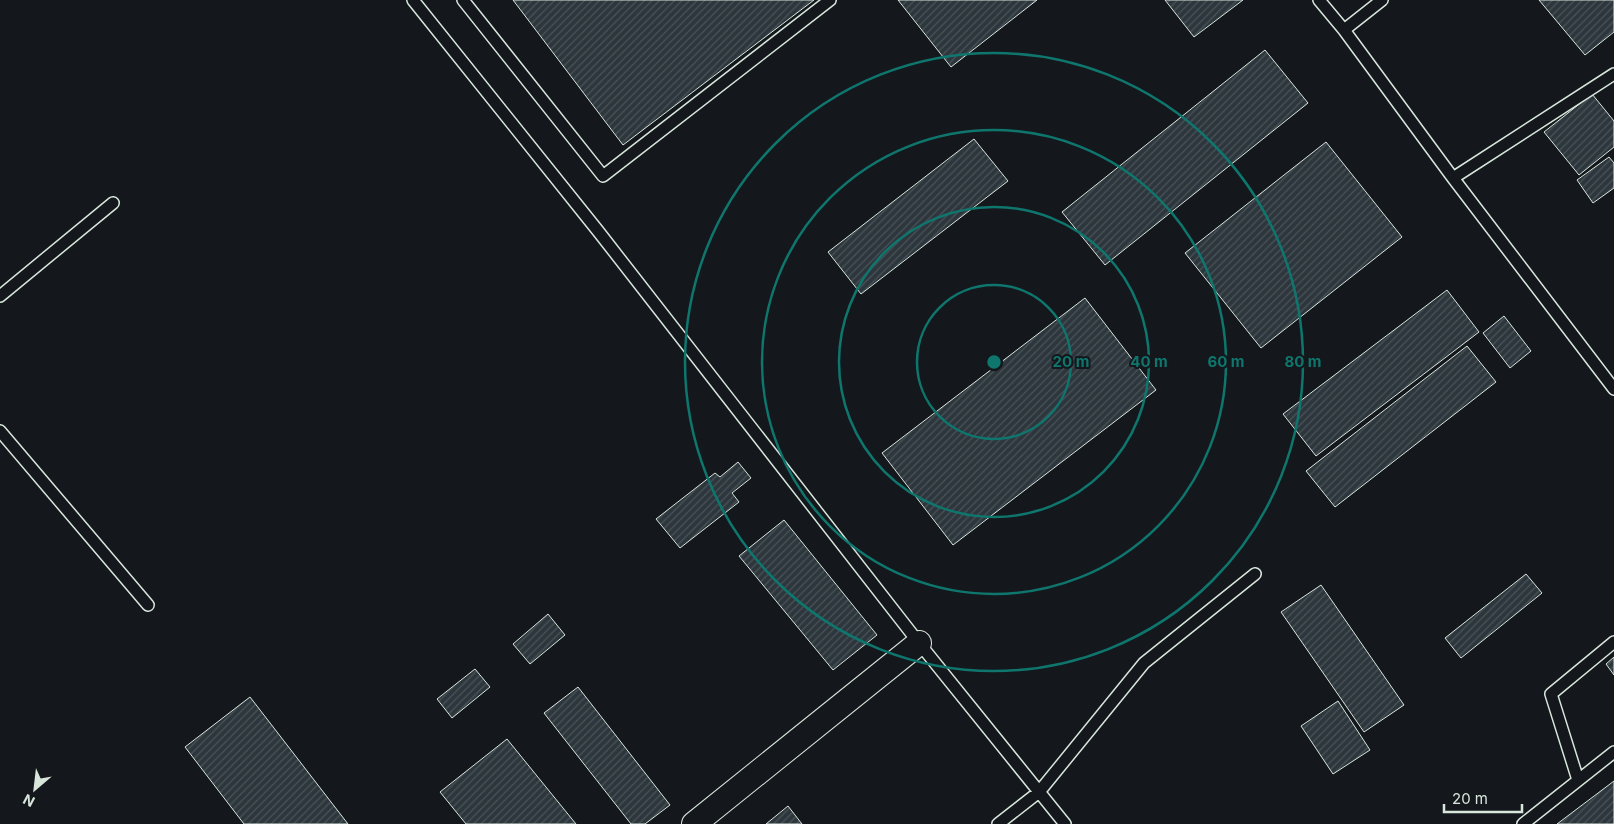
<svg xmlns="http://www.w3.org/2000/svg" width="1614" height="824" font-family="Inter,sans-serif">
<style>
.building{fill:url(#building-hatch);stroke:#d8e6dc}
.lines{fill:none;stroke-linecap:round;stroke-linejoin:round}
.service-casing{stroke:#d8e6dc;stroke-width:14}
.minor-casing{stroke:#d8e6dc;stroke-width:26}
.service{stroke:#14181c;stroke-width:11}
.minor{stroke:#14181c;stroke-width:24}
.ring{fill:none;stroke:#0f766e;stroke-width:2.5}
.centre{fill:#0f766e;stroke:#14181c;stroke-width:2.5}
.ring-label{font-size:15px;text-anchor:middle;font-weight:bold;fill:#0f766e;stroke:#14181c;stroke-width:4;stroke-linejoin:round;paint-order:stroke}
</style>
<defs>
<pattern id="building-hatch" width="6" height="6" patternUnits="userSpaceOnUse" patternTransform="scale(1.25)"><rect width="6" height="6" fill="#2c363c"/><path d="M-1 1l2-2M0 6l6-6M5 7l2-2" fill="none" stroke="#4a5358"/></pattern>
</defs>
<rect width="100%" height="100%" fill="#14181c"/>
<path class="building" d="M513 0H814L623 145Z
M898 0H1037L951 67Z
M1165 0H1243L1194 37Z
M1539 0H1614V32L1585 55Z
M1265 50 1308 103 1105 265 1062 212Z
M1592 94 1614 121V147L1579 175 1544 132Z
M974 139 1008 181 861 294 828 252Z
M1326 142 1402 237 1261 348 1185 253Z
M1609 157 1614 163V188L1593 203 1577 180Z
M1447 290 1479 332 1316 456 1283 414Z
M1085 298 1156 390 953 545 882 453Z
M1504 316 1531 351 1510 368 1483 333Z
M1467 346 1496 382 1335 507 1306 471Z
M738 462 751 478 732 493 739 502 680 548 656 519 715 473 720 477Z
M784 520 877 635 833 670 739 556Z
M1526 574 1542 593 1461 658 1445 638Z
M1321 585 1404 705 1364 732 1281 612Z
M548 614 565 635 530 664 513 644Z
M1614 657V675L1606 664Z
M475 669 490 687 452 718 437 699Z
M578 687 670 805 645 824H631L544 713Z
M250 697 348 824H244L185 747Z
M1338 701 1370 750 1333 774 1301 726Z
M507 739 576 824H466L440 792Z
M1614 781V824H1557Z
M788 806 802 824H766Z"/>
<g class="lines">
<g class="service-casing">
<path id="service" d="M413 0 598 231 919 643 1065 824
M463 0 603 176 830 0
M1319 0 1344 30 1453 178 1614 389
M1344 30 1382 0
M1453 178 1614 74
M0 296 113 203
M0 431 148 605
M1578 780 1551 694 1614 642
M998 824 1039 792 1144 663 1255 574
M1523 824 1614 752"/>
</g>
<g class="minor-casing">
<path id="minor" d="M694 824 919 643"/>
</g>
<use href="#service" class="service"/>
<use href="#minor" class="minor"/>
</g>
<g class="ring">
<circle cx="994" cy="362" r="77"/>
<circle cx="994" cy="362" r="155"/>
<circle cx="994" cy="362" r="232"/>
<circle cx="994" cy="362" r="309"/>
</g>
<circle cx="994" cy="362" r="8" class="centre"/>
<g class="ring-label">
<text x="1071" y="367">20 m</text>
<text x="1149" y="367">40 m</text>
<text x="1226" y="367">60 m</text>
<text x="1303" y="367">80 m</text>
</g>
<g transform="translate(35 789) rotate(208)" stroke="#14181c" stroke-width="4" paint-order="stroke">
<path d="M0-4L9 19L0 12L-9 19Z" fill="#d8e6dc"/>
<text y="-8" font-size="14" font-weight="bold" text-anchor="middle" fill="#d8e6dc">N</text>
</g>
<path d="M1444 804v8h78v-8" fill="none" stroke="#d8e6dc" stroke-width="2.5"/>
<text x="1452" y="804" font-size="15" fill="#d8e6dc" stroke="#14181c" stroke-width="4" paint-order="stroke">20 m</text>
</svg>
